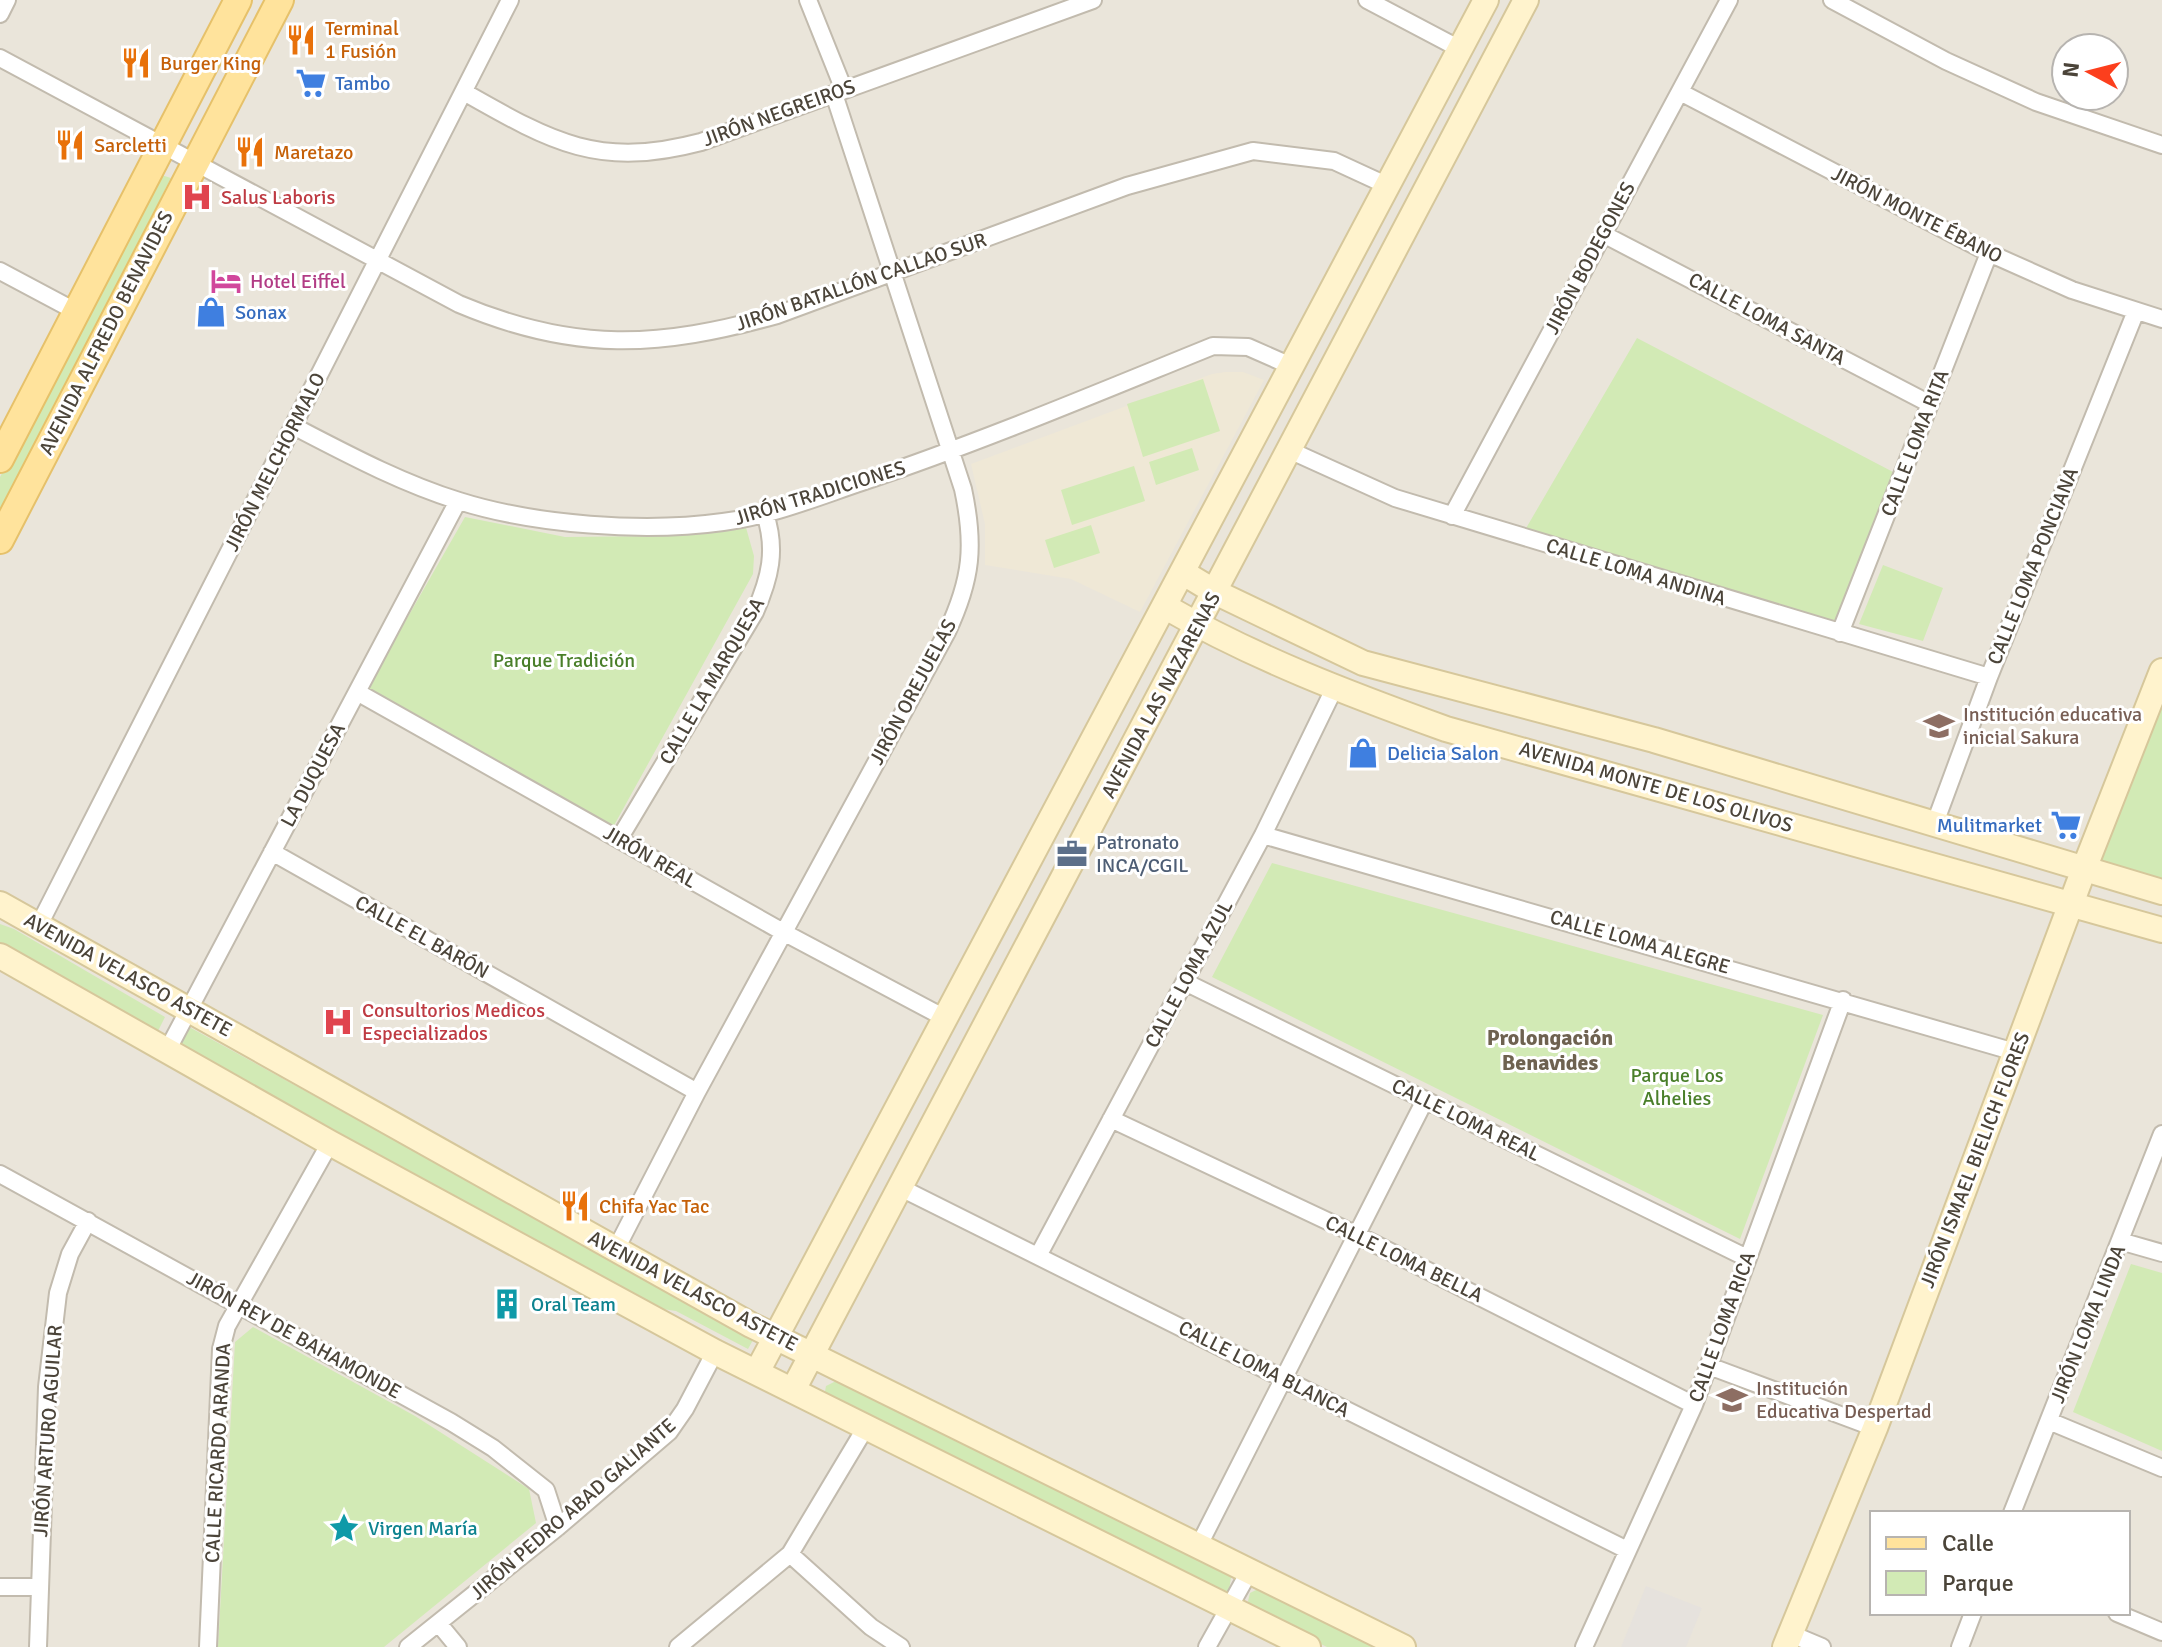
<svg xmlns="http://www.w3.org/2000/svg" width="2162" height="1647" font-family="Signika,sans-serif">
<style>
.residential{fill:#eae5da;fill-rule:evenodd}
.industrial{fill:#e6e2dd}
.education{fill:#efe8d6}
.green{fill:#d2eab5}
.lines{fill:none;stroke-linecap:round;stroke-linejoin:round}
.street-casing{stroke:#c2bbae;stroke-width:20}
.secondary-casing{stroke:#d6c79b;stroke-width:28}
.primary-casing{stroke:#e6c16a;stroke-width:30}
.street{stroke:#fff;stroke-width:16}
.secondary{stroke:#fff3cd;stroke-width:24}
.primary{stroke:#ffe39c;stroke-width:26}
.labels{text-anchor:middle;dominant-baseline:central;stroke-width:6;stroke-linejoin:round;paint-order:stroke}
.food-label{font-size:20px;fill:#c56008;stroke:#fff;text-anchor:start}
.shop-label{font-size:20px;fill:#366cbe;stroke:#fff;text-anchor:start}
.street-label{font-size:20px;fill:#4b4439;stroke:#fff}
.health-label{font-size:20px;fill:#be3a42;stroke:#fff;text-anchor:start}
.hotel-label{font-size:20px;fill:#b23c85;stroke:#fff;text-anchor:start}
.park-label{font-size:20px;fill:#4a7f2a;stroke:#fff}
.education-label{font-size:20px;fill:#785e54;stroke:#fff;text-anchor:start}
.service-label{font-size:20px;fill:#4e5e75;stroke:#fff;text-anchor:start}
.culture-label{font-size:20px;fill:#0d838f;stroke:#fff;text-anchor:start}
.neighbourhood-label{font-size:22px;font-weight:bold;fill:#6e6250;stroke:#fff}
</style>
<rect width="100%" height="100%" fill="#f6f3ec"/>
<path class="residential" d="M0 0H2162V1647H0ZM2066 48H2114V96H2066ZM1872 1513H2128V1613H1872Z"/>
<path class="industrial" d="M1646 1586 1702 1608 1686 1647H1621Z"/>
<path class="education" d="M1226 372H1243L1264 380 1140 612 1071 579 985 565V524L971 464 1212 374Z"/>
<path class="green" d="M158 174 171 178 0 513V477Z
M1637 338 1895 473 1835 624 1525 530Z
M1203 379 1220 431 1143 457 1127 404Z
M1192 448 1199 470 1156 485 1149 462Z
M1134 466 1145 501 1072 525 1061 490Z
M465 517 565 537 660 536 745 524 754 556 753 574 612 829 366 690Z
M1091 525 1100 553 1054 568 1045 540Z
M1883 565 1943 588 1923 641 1859 624Z
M2162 686V880L2095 861Z
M1272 863 1823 1015 1740 1239 1212 977Z
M0 924 14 929 165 1017 157 1033 0 946Z
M191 1028 751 1336 753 1340 748 1349 676 1311 656 1308 182 1049V1031Z
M2131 1264 2162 1273V1451L2073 1412Z
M253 1327 415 1416 529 1489 536 1523 384 1647H218L235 1342Z
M840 1379 1231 1577 1229 1591H1224L824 1397 826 1386Z
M1258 1589 1374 1647H1327L1252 1610 1248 1601 1250 1593Z"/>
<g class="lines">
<g class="street-casing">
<path id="street" d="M808 0 844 90
M1367 0 1460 49
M1832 0 1946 61 2036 102 2162 145
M0 14 7 0
M0 58 459 304C575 353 659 348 777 315L1127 186 1253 151 1334 161 1386 185
M464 92C552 142 598 169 701 142L1093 0
M1680 92 1989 253 2072 290 2162 319
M1603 234 1930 404
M0 271 77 312
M293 426C347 454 401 483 459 501 535 525 644 533 723 522 771 516 817 497 862 482 981 442 1097 393 1213 346L1248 347 1291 366
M1289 450 1395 498 1989 677
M1452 516 1729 0
M1840 633 1989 253
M357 692 783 932 945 1018
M1935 823 1989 677 2136 311
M1263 835 2015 1052
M619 839 755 612C770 578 777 550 765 514
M272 852 697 1092
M39 925 510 0
M1185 982 1747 1258
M168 1049 458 501
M1111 1119 1357 1235 1694 1405
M0 1174 451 1422 493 1448 546 1490 558 1527
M901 1188 1627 1550
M2120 1241 2162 1253
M615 1251 697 1092 947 632C972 579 975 545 963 489L834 94
M1038 1256 1263 835 1334 689
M1709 1366 1875 1428
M2049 1421 2162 1468
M2012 1513 2162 1134
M1198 1547 1425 1100
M790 1554 871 1627 901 1647
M0 1587H39
M2117 1613 2162 1632
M439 1624 458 1647
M1791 1634 1822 1647
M38 1647 47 1387 58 1293 70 1254 88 1221
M208 1647 221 1349 227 1326 330 1143
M408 1647 558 1527 669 1432 685 1409 715 1352
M678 1647 790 1554 866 1427
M1207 1647 1249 1572
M1584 1647 1694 1405 1843 1000
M1960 1647 1973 1613"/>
</g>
<g class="secondary-casing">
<path id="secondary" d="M1182 572 1215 592 1363 663 1654 740 2162 892
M1164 606C1254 658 1349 694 1446 729L2162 930
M0 904 751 1325 1403 1647
M0 956 330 1143 715 1352 1308 1647
M757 1372 1486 0
M793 1390 1526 0
M1785 1647 1875 1428 2084 869 2162 671"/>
</g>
<g class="primary-casing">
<path id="primary" d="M0 459 238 0
M0 540 280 0"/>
</g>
<use href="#street" class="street"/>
<use href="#secondary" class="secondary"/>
<use href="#primary" class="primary"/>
</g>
<defs>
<g id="restaurant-bare" transform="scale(2.4)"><path d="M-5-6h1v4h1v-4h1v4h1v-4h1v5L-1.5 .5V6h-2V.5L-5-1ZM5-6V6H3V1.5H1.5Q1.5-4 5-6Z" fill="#e8710a" stroke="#fff" stroke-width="2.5" paint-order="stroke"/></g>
<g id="supermarket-bare" transform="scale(2.4)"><path d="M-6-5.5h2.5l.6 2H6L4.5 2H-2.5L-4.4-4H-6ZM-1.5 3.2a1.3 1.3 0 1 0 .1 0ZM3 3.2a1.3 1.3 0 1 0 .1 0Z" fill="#3f7fe0" stroke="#fff" stroke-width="2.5" paint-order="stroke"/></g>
<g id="hospital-bare" transform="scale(2.4)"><path d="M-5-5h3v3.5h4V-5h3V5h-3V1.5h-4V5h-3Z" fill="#e0444e" stroke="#fff" stroke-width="2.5" paint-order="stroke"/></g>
<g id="hotel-bare" transform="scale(2.4)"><path d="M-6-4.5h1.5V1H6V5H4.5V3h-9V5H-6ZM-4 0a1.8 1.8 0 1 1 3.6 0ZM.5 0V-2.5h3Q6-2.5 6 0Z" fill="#d1479c" stroke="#fff" stroke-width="2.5" paint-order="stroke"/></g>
<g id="shop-bare" transform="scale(2.4)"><path d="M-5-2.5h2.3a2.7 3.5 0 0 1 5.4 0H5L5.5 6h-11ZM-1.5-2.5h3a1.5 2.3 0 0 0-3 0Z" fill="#3f7fe0" stroke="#fff" stroke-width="2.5" paint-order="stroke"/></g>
<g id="school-bare" transform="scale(2.4)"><path d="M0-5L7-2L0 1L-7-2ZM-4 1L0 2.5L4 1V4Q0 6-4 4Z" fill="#8d6e63" stroke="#fff" stroke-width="2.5" paint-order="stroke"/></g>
<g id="office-bare" transform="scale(2.4)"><path d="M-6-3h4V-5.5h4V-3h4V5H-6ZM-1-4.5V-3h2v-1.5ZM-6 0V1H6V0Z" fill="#5c6f8a" stroke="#fff" stroke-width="2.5" paint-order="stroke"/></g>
<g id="building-bare" transform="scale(2.4)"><path d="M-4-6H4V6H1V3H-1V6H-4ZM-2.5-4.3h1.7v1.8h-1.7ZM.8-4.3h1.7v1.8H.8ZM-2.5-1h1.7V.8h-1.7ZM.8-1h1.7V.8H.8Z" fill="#0f9aa8" stroke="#fff" stroke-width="2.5" paint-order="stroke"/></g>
<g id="sight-bare" transform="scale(2.4)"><path d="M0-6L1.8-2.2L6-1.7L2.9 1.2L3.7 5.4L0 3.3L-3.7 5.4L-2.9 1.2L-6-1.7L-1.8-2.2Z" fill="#0f9aa8" stroke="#fff" stroke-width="2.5" paint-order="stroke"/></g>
</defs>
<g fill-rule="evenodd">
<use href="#restaurant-bare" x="301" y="40"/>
<use href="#restaurant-bare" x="136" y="63"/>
<use href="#supermarket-bare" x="311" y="83"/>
<use href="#restaurant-bare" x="70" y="145"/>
<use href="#restaurant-bare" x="250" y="152"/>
<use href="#hospital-bare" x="197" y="197"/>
<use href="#hotel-bare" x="226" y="281"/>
<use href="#shop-bare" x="211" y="312"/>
<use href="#school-bare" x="1939" y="726"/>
<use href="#shop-bare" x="1363" y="753"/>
<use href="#supermarket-bare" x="2066" y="825"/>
<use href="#office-bare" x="1072" y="854"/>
<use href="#hospital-bare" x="338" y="1022"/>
<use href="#restaurant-bare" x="575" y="1206"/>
<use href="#building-bare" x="507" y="1304"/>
<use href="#school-bare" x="1732" y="1400"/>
<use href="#sight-bare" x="344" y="1528"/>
</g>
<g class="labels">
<g class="food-label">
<text x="325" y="28">Terminal<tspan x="325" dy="23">1 Fusión</tspan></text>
<text x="160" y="63">Burger King</text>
<text x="94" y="145">Sarcletti</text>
<text x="274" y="152">Maretazo</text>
<text x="599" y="1206">Chifa Yac Tac</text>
</g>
<g class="shop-label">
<text x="335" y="83">Tambo</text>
<text x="235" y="312">Sonax</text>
<text x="1387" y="753">Delicia Salon</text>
<text x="2042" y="825" text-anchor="end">Mulitmarket</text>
</g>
<g class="street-label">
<text transform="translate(779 113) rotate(-20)">JIRÓN NEGREIROS</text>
<text transform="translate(1917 215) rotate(27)">JIRÓN MONTE ÉBANO</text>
<text transform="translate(1590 258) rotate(-62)">JIRÓN BODEGONES</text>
<text transform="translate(861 282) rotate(-19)">JIRÓN BATALLÓN CALLAO SUR</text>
<text transform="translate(1767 319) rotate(28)">CALLE LOMA SANTA</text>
<text transform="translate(106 333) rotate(-63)">AVENIDA ALFREDO BENAVIDES</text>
<text transform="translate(1915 443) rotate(-69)">CALLE LOMA RITA</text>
<text transform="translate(275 462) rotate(-63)">JIRÓN MELCHORMALO</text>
<text transform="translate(820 493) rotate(-17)">JIRÓN TRADICIONES</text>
<text transform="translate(2033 566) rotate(-68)">CALLE LOMA PONCIANA</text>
<text transform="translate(1636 572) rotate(17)">CALLE LOMA ANDINA</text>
<text transform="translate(712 681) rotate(-60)">CALLE LA MARQUESA</text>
<text transform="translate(913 692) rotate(-62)">JIRÓN OREJUELAS</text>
<text transform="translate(1161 695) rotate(-62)">AVENIDA LAS NAZARENAS</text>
<text transform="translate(313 775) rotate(-62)">LA DUQUESA</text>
<text transform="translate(1656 787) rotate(16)">AVENIDA MONTE DE LOS OLIVOS</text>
<text transform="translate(650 857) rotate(30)">JIRÓN REAL</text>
<text transform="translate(422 937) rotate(29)">CALLE EL BARÓN</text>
<text transform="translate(1640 942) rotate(16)">CALLE LOMA ALEGRE</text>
<text transform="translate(1189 974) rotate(-62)">CALLE LOMA AZUL</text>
<text transform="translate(128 975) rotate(29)">AVENIDA VELASCO ASTETE</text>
<text transform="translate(1466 1120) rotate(26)">CALLE LOMA REAL</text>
<text transform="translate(1975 1160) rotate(-69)">JIRÓN ISMAEL BIELICH FLORES</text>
<text transform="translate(1404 1259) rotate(26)">CALLE LOMA BELLA</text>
<text transform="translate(693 1291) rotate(28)">AVENIDA VELASCO ASTETE</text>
<text transform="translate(2088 1324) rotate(-68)">JIRÓN LOMA LINDA</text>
<text transform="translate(1722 1327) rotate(-70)">CALLE LOMA RICA</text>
<text transform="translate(294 1335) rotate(29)">JIRÓN REY DE BAHAMONDE</text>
<text transform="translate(1264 1369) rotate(27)">CALLE LOMA BLANCA</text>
<text transform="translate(48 1431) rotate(-86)">JIRÓN ARTURO AGUILAR</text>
<text transform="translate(218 1453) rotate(-87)">CALLE RICARDO ARANDA</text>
<text transform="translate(573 1509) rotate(-41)">JIRÓN PEDRO ABAD GALIANTE</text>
</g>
<g class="health-label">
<text x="221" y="197">Salus Laboris</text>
<text x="362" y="1010">Consultorios Medicos<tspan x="362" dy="23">Especializados</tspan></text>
</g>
<g class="hotel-label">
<text x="250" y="281">Hotel Eiffel</text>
</g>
<g class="park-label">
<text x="564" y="660">Parque Tradición</text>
<text x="1677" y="1075">Parque Los<tspan x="1677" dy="23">Alhelies</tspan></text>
</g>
<g class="education-label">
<text x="1963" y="714">Institución educativa<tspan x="1963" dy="23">inicial Sakura</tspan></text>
<text x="1756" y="1388">Institución<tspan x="1756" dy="23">Educativa Despertad</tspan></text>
</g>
<g class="service-label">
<text x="1096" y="842">Patronato<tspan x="1096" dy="23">INCA/CGIL</tspan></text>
</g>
<g class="culture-label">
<text x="531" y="1304">Oral Team</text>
<text x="368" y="1528">Virgen María</text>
</g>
<g class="neighbourhood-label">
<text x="1550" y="1037">Prolongación<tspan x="1550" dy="25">Benavides</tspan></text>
</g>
</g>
<rect x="1870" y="1511" width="260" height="104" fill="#ffffff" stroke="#b7b4b0" stroke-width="2"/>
<rect x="1886" y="1537" width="40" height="12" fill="#ffe39c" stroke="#b7b4b0" stroke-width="2"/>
<text x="1942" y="1551" font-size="24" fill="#4b4439">Calle</text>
<rect x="1886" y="1571" width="40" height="24" fill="#d2eab5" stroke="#b7b4b0" stroke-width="2"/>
<text x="1942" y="1591" font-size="24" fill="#4b4439">Parque</text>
<g transform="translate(2090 72) rotate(277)"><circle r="38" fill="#ffffff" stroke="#b7b4b0" stroke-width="2"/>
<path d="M0-6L14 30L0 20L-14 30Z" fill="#fc3f1d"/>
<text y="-12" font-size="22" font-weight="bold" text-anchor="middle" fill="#4b4439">N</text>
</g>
</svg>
